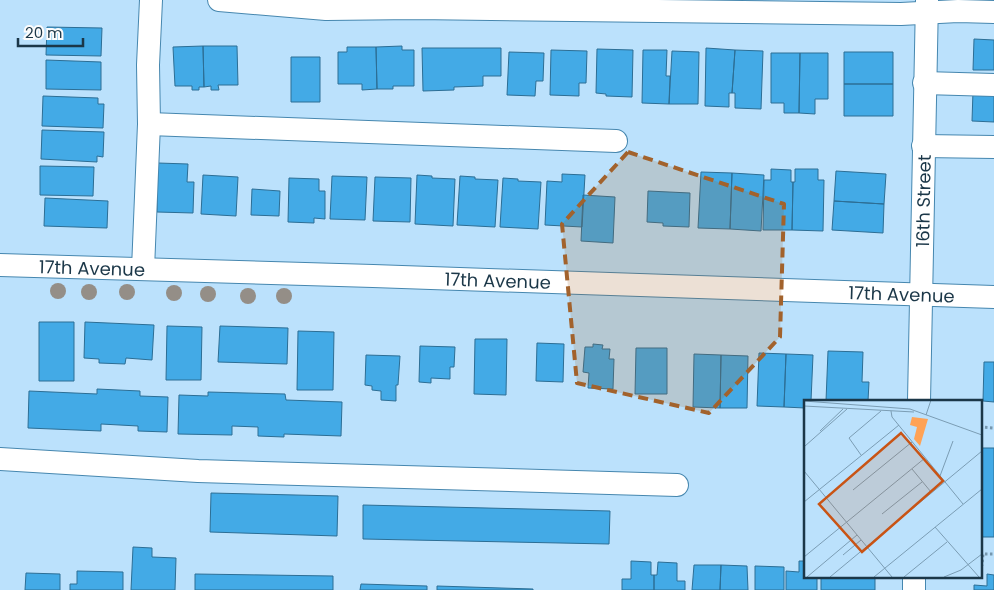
<svg xmlns="http://www.w3.org/2000/svg" width="994" height="590" font-family="Poppins,sans-serif">
<style>
.building{fill:#43aae6;stroke:#2c6e95}
.lines{fill:none;stroke-linecap:round;stroke-linejoin:round}
.minor-casing{stroke:#4687af;stroke-width:24}
.path{stroke:#7697ae;stroke-width:3;stroke-dasharray:2.5 2.5;stroke-linecap:butt}
.minor{stroke:#fff;stroke-width:22}
.tree{fill:#948e87}
.marked{fill:#a2622c;fill-opacity:0.2;stroke:#a2622c;stroke-width:4;stroke-dasharray:10 6;stroke-linejoin:round}
.labels{text-anchor:middle;dominant-baseline:central;stroke-width:4.5;stroke-linejoin:round;paint-order:stroke}
.street-label{font-size:18px;fill:#1b3748;stroke:#fcfcfc}
.inset-road{fill:none;stroke:#7b9db4;stroke-width:1}
.view{fill:#c95415;fill-opacity:0.15;stroke:#c95415;stroke-width:2.5}
.inset-edge{fill:none;stroke:#1b3748;stroke-width:2.5}
</style>
<rect width="100%" height="100%" fill="#bbe1fc"/>
<path class="building" d="M47 27 102 28 101 56 46 55Z
M974 39 994 40V70H973Z
M203 46H237L238 85H218L219 90H211V86L204 87Z
M203 46 204 87H199V90H192V86H175L173 47Z
M402 46V50H414V86H393V89H377L376 47Z
M347 47H376L377 89 362 90V84H338V52H347Z
M422 48H501V76H483V86L454 87V90L423 91Z
M706 48 735 50 732 93H729V107L705 106Z
M597 49 633 50 632 97 606 96V94L596 93Z
M551 50 587 51 586 83H579V96L550 95Z
M643 50H667L666 76H670L669 104 642 103Z
M735 50 763 51 761 109 735 108V93H732Z
M672 51 699 52 698 104H669Z
M509 52 544 53 543 81H536L535 96 507 95Z
M844 52H893V84H844Z
M771 53H800L799 113H784V103H771Z
M800 53H828V99H815V114L799 113Z
M291 57H320V102H291Z
M46 60 101 62V90L46 89Z
M844 84H893V116H844Z
M973 91 994 92V122L972 121Z
M43 96 98 98V104H104L103 128 42 126Z
M42 130 104 132 103 157 97 156V162L41 159Z
M158 163 188 164 187 182H194L193 213 157 212Z
M40 166 94 167 93 196 40 195Z
M771 169 791 170V182H793L792 230H763L764 180H771Z
M795 169H818V180H824L823 231 792 230 793 182H795Z
M836 171 886 174 884 204 834 201Z
M701 172 732 173 730 229 698 228Z
M732 173 764 175 761 231 730 229Z
M562 174 585 175 582 227 545 225 547 181 562 182Z
M203 175 238 177 236 216 201 214Z
M417 175 432 176V178L455 179 453 226 415 224Z
M332 176 367 177 365 220 330 219Z
M460 176 475 177V179L498 180 495 227 457 225Z
M375 177 411 178 410 222 373 221Z
M289 178 319 179V191H325V219L314 218V223L288 222Z
M503 178 518 179V181L541 182 538 229 500 227Z
M252 189 280 191 279 216 251 215Z
M648 191 690 193 689 227 663 226V223L647 222Z
M583 195 615 197 613 243 581 241Z
M45 198 108 201 107 228 44 226Z
M834 201 884 204 883 233 832 230Z
M39 322H74V381H39Z
M85 322 154 325 152 360 126 358 125 364 99 363V359L84 358Z
M167 326 202 327 201 380H166Z
M220 326 288 328 287 364 218 362Z
M298 331 334 332 333 390H297Z
M475 339H507L506 395 474 394Z
M537 343 564 344 563 382 536 381Z
M593 344 603 345 602 349H610L609 359H614L613 389 588 388 589 373 583 372 585 347H593Z
M420 346 455 347 454 367H450V379L431 378V383L419 382Z
M636 348H667V394H635Z
M828 351 863 352 862 382H869L868 401H826Z
M759 353 786 354 784 407 757 406Z
M694 354 721 355 720 408 693 407Z
M786 354 813 355 811 401H805V408L784 407Z
M366 355 400 356 398 385H396V401L381 400V391L372 390V386L365 385Z
M721 355 748 356 747 408H720Z
M984 362H994V402L983 401Z
M97 389 140 391V396L168 397 167 432 138 431V426L101 424V431L28 428 29 391 97 394Z
M208 392 285 394 286 400 342 402 341 436 284 434V437L258 436V427L232 426V435L178 434 179 395 208 396Z
M980 448H994V537H980Z
M211 493 338 496 337 536 210 532Z
M363 505 610 511 609 544 363 539Z
M133 547 152 548V557L176 558 175 590H131Z
M631 561 651 562V575H654V590H622V579H631Z
M799 561H805V576H817V590H786V571L799 572Z
M658 562 677 563V581H685V590H654V575H657Z
M694 565H721L720 590H692Z
M721 565 747 566 748 590H720Z
M755 566 784 567V590H755Z
M77 571 123 572V590H70V584H77Z
M26 573 60 574V590H25Z
M195 574 333 576V590H195Z
M987 574 994 575V590H974V585L987 586Z
M821 576H875V590H821Z
M361 584 427 586V590H360Z
M437 586 533 589V590H437Z"/>
<g class="lines">
<g class="minor-casing">
<g id="minor">
<path d="M219 0 326 9 416 8 901 14 958 11 994 12"/>
<path d="M924 83 994 85"/>
<path d="M149 124 616 141"/>
<path d="M923 146 994 147"/>
<path id="s1" d="M0 265 373 276 994 297"/>
<path d="M143 269 149 124 148 65 151 0"/>
<path id="s2" d="M919 401 927 0"/>
<path d="M0 459 198 471 677 485"/>
<path d="M914 590V576"/>
</g>
</g>
<path class="path" d="M980 427 994 428
M980 565H982L983 554H994"/>
<use href="#minor" class="minor"/>
</g>
<g class="tree">
<circle cx="58" cy="291" r="8"/>
<circle cx="89" cy="292" r="8"/>
<circle cx="127" cy="292" r="8"/>
<circle cx="174" cy="293" r="8"/>
<circle cx="208" cy="294" r="8"/>
<circle cx="248" cy="296" r="8"/>
<circle cx="284" cy="296" r="8"/>
</g>
<path class="marked" d="M628 152 784 204 780 337 709 413 577 383 562 224Z"/>
<g class="labels">
<g class="street-label">
<text stroke="none"><textPath href="#s2" startOffset="200">16th Street</textPath></text>
<text stroke="none"><textPath href="#s1" startOffset="92">17th Avenue</textPath></text>
<text stroke="none"><textPath href="#s1" startOffset="498">17th Avenue</textPath></text>
<text stroke="none"><textPath href="#s1" startOffset="902">17th Avenue</textPath></text>
</g>
</g>
<g transform="translate(804 400)">
<rect width="178" height="178" fill="#bbe1fc"/>
<path d="M108 17 124 19 116 46 110 39 113 27 106 25Z" fill="#ffa255"/>
<path class="inset-road" d="M0 1 106 9 178 35M0 6 110 12M87 11 88 17 159 104M122 15 127 0M16 31 39 9M1 46 43 9M57 55 45 38 77 11M108 69 127 92M0 71 88 177M136 76 149 41M49 90 108 42M0 102 95 25M78 114 118 82M131 127 175 177M39 155 57 140M0 157 121 58M3 177 53 135M26 177 178 51M70 177 178 89M100 177 143 142M140 177 157 170 178 154"/>
<path class="view" d="M97 33 139 81 58 152 15 104Z"/>
<rect width="178" height="178" class="inset-edge"/>
</g>
<path d="M18 38v8h65v-8" fill="none" stroke="#1b3748" stroke-width="2.5"/>
<text x="25" y="38" font-size="15" fill="#1b3748" stroke="#fcfcfc" stroke-width="4" paint-order="stroke">20 m</text>
</svg>
